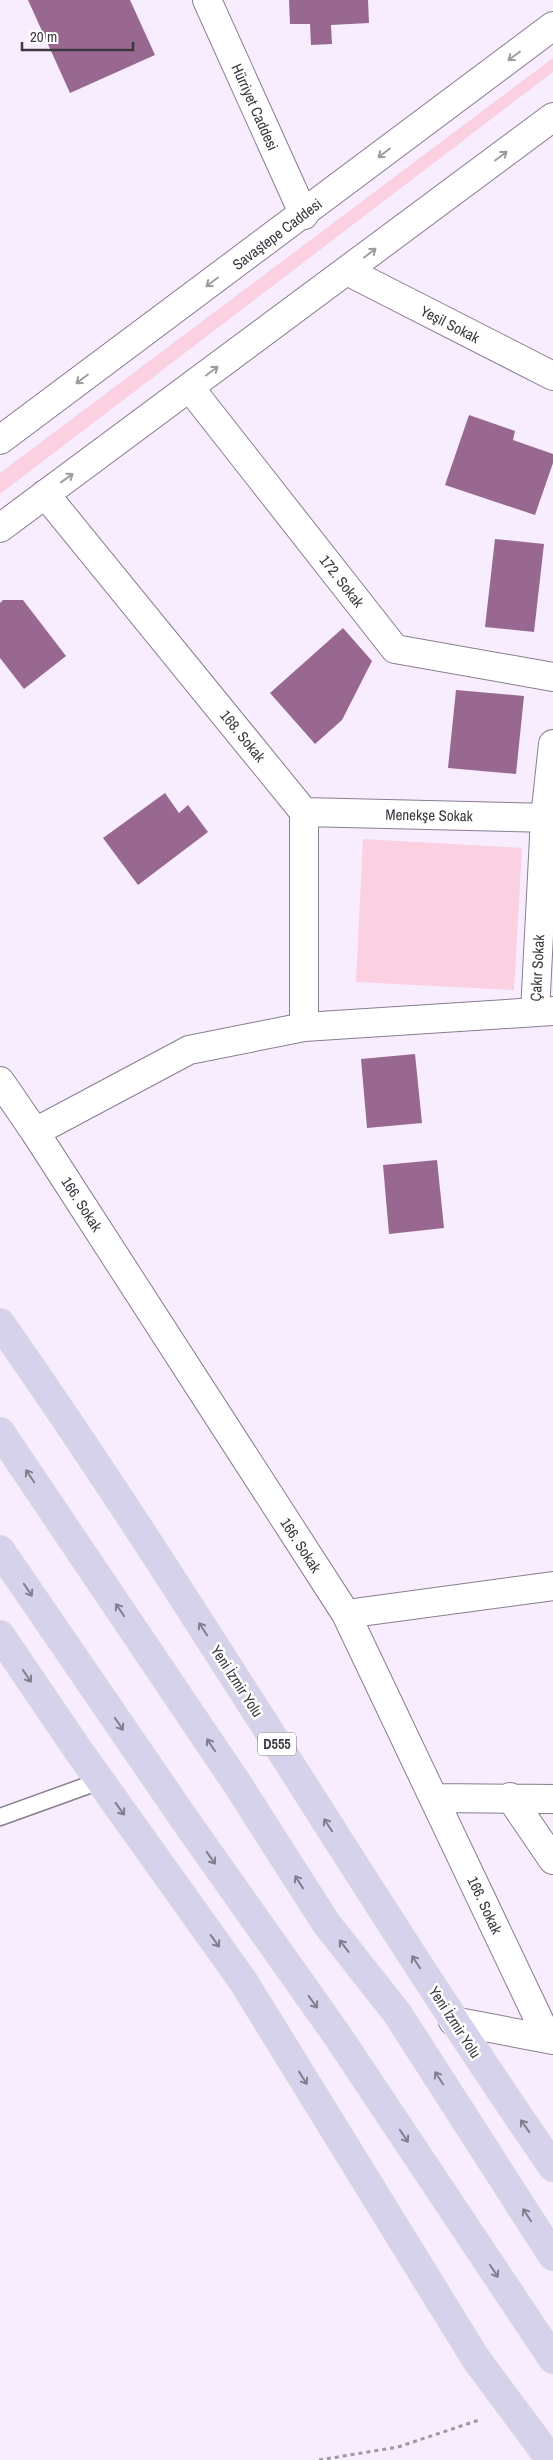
<svg xmlns="http://www.w3.org/2000/svg" width="553" height="2460" font-family="'Archivo Narrow',sans-serif">
<style>
.green{fill:#fbd0e1}
.building{fill:#986890}
.lines{fill:none;stroke-linecap:round;stroke-linejoin:round}
.lane-casing{stroke:#897d90;stroke-width:19}
.street-casing{stroke:#897d90;stroke-width:30}
.secondary-casing{stroke:#897d90;stroke-width:30}
.highway-casing{stroke:#d8d7d9;stroke-width:30}
.path{stroke:#9f97a4;stroke-width:3;stroke-dasharray:4 4;stroke-linecap:butt}
.lane{stroke:#fff;stroke-width:16}
.street{stroke:#fff;stroke-width:28}
.secondary{stroke:#fff;stroke-width:28}
.highway{stroke:#d6d2eb;stroke-width:28}
.oneway{stroke:#9e9ca0}
.oneway2{stroke:#827e8e}
.labels{text-anchor:middle;dominant-baseline:central;stroke-width:5;stroke-linejoin:round;paint-order:stroke}
.shield{fill:#fff;stroke:#78747a;stroke-width:1}
.shield-label{font-size:14px;font-weight:bold;fill:#3e3941}
.street-label{font-size:15px;fill:#3e3941;stroke:#fff}
</style>
<rect width="100%" height="100%" fill="#f7edfe"/>
<path class="green" d="M553 58V72L0 494V473Z
M363 839 522 848 514 990 356 982Z"/>
<path class="building" d="M28 0H130L155 55 70 93Z
M289 0H368L369 23 331 25 332 44 311 45 310 24H290Z
M469 415 515 431 513 440 553 454V463L535 515 445 485Z
M495 539 544 544 534 632 485 627Z
M3 600H23L66 656 24 689 0 658V603Z
M343 628 372 661 342 720 315 744 270 693Z
M456 690 524 696 516 774 448 768Z
M165 793 179 813 188 805 208 832 138 885 103 838Z
M415 1054 422 1123 367 1128 361 1059Z
M437 1160 444 1228 389 1234 383 1165Z"/>
<g class="lines">
<g class="lane-casing">
<path id="lane" d="M0 1817 100 1781"/>
</g>
<g class="street-casing">
<path id="street" d="M207 0 304 215
M347 271 553 376
M190 388 395 649 553 677
M45 494 304 812V1027
M304 812 553 818
M535 1012 545 818 553 744
M0 1081 35 1132 346 1614 548 2039
M35 1132 189 1050 304 1027 553 1011
M346 1614 553 1586
M510 1797 553 1860
M434 1798 553 1799
M453 2021 553 2040"/>
</g>
<g class="secondary-casing">
<path id="secondary" d="M0 440 553 26
M0 528 553 117"/>
</g>
<g class="highway-casing">
<path id="highway" d="M0 1323C193 1598 362 1890 553 2167
M0 1432 238 1785 326 1923 397 2013 553 2256
M0 1550 187 1823 337 2035 553 2359
M0 1635 76 1747 243 1981 476 2359 551 2460"/>
</g>
<path class="path" d="M319 2460 398 2447 479 2420"/>
<use href="#lane" class="lane"/>
<use href="#street" class="street"/>
<use href="#secondary" class="secondary"/>
<use href="#highway" class="highway"/>
</g>
<defs><path id="oneway-shaft" d="M-6 0H5M1.5-3L5.5 0L1.5 3" fill="none" stroke-width="1.6" stroke-linecap="round" stroke-linejoin="round" transform="scale(1.25)"/></defs>
<g class="oneway">
<use href="#oneway-shaft" transform="translate(514 56) rotate(143)"/>
<use href="#oneway-shaft" transform="translate(384 153) rotate(143)"/>
<use href="#oneway-shaft" transform="translate(501 156) rotate(-37)"/>
<use href="#oneway-shaft" transform="translate(370 253) rotate(-37)"/>
<use href="#oneway-shaft" transform="translate(212 282) rotate(143)"/>
<use href="#oneway-shaft" transform="translate(212 371) rotate(-37)"/>
<use href="#oneway-shaft" transform="translate(82 379) rotate(143)"/>
<use href="#oneway-shaft" transform="translate(67 478) rotate(-36)"/>
</g>
<g class="oneway2">
<use href="#oneway-shaft" transform="translate(30 1476) rotate(-124)"/>
<use href="#oneway-shaft" transform="translate(28 1590) rotate(56)"/>
<use href="#oneway-shaft" transform="translate(120 1610) rotate(-124)"/>
<use href="#oneway-shaft" transform="translate(203 1629) rotate(-123)"/>
<use href="#oneway-shaft" transform="translate(27 1676) rotate(56)"/>
<use href="#oneway-shaft" transform="translate(119 1724) rotate(56)"/>
<use href="#oneway-shaft" transform="translate(211 1745) rotate(-124)"/>
<use href="#oneway-shaft" transform="translate(120 1809) rotate(54)"/>
<use href="#oneway-shaft" transform="translate(328 1825) rotate(-123)"/>
<use href="#oneway-shaft" transform="translate(211 1858) rotate(55)"/>
<use href="#oneway-shaft" transform="translate(299 1882) rotate(-122)"/>
<use href="#oneway-shaft" transform="translate(215 1941) rotate(54)"/>
<use href="#oneway-shaft" transform="translate(344 1946) rotate(-128)"/>
<use href="#oneway-shaft" transform="translate(416 1962) rotate(-123)"/>
<use href="#oneway-shaft" transform="translate(313 2002) rotate(54)"/>
<use href="#oneway-shaft" transform="translate(303 2078) rotate(58)"/>
<use href="#oneway-shaft" transform="translate(439 2078) rotate(-123)"/>
<use href="#oneway-shaft" transform="translate(525 2126) rotate(-125)"/>
<use href="#oneway-shaft" transform="translate(404 2136) rotate(56)"/>
<use href="#oneway-shaft" transform="translate(527 2215) rotate(-123)"/>
<use href="#oneway-shaft" transform="translate(494 2271) rotate(56)"/>
</g>
<g class="labels">
<rect class="shield" x="258" y="1732.5" width="38" height="23" rx="4"/>
<g class="shield-label">
<text x="277" y="1744">D555</text>
</g>
<g class="street-label">
<text transform="translate(255 107) rotate(66)">Hürriyet Caddesi</text>
<text transform="translate(277 234) rotate(-37)">Savaştepe Caddesi</text>
<text transform="translate(450 324) rotate(27)">Yeşil Sokak</text>
<text transform="translate(342 581) rotate(52)">172. Sokak</text>
<text transform="translate(243 736) rotate(51)">168. Sokak</text>
<text transform="translate(429 815) rotate(1)">Menekşe Sokak</text>
<text transform="translate(537 968) rotate(-87)">Çakır Sokak</text>
<text transform="translate(82 1204) rotate(57)">166. Sokak</text>
<text transform="translate(301 1545) rotate(57)">166. Sokak</text>
<text transform="translate(237 1681) rotate(57)">Yeni İzmir Yolu</text>
<text transform="translate(485 1905) rotate(65)">166. Sokak</text>
<text transform="translate(455 2022) rotate(57)">Yeni İzmir Yolu</text>
</g>
</g>
<path d="M22 42v8h111v-8" fill="none" stroke="#3e3941" stroke-width="2.5"/>
<text x="30" y="42" font-size="15" fill="#3e3941" stroke="#ffffff" stroke-width="4" paint-order="stroke">20 m</text>
</svg>
